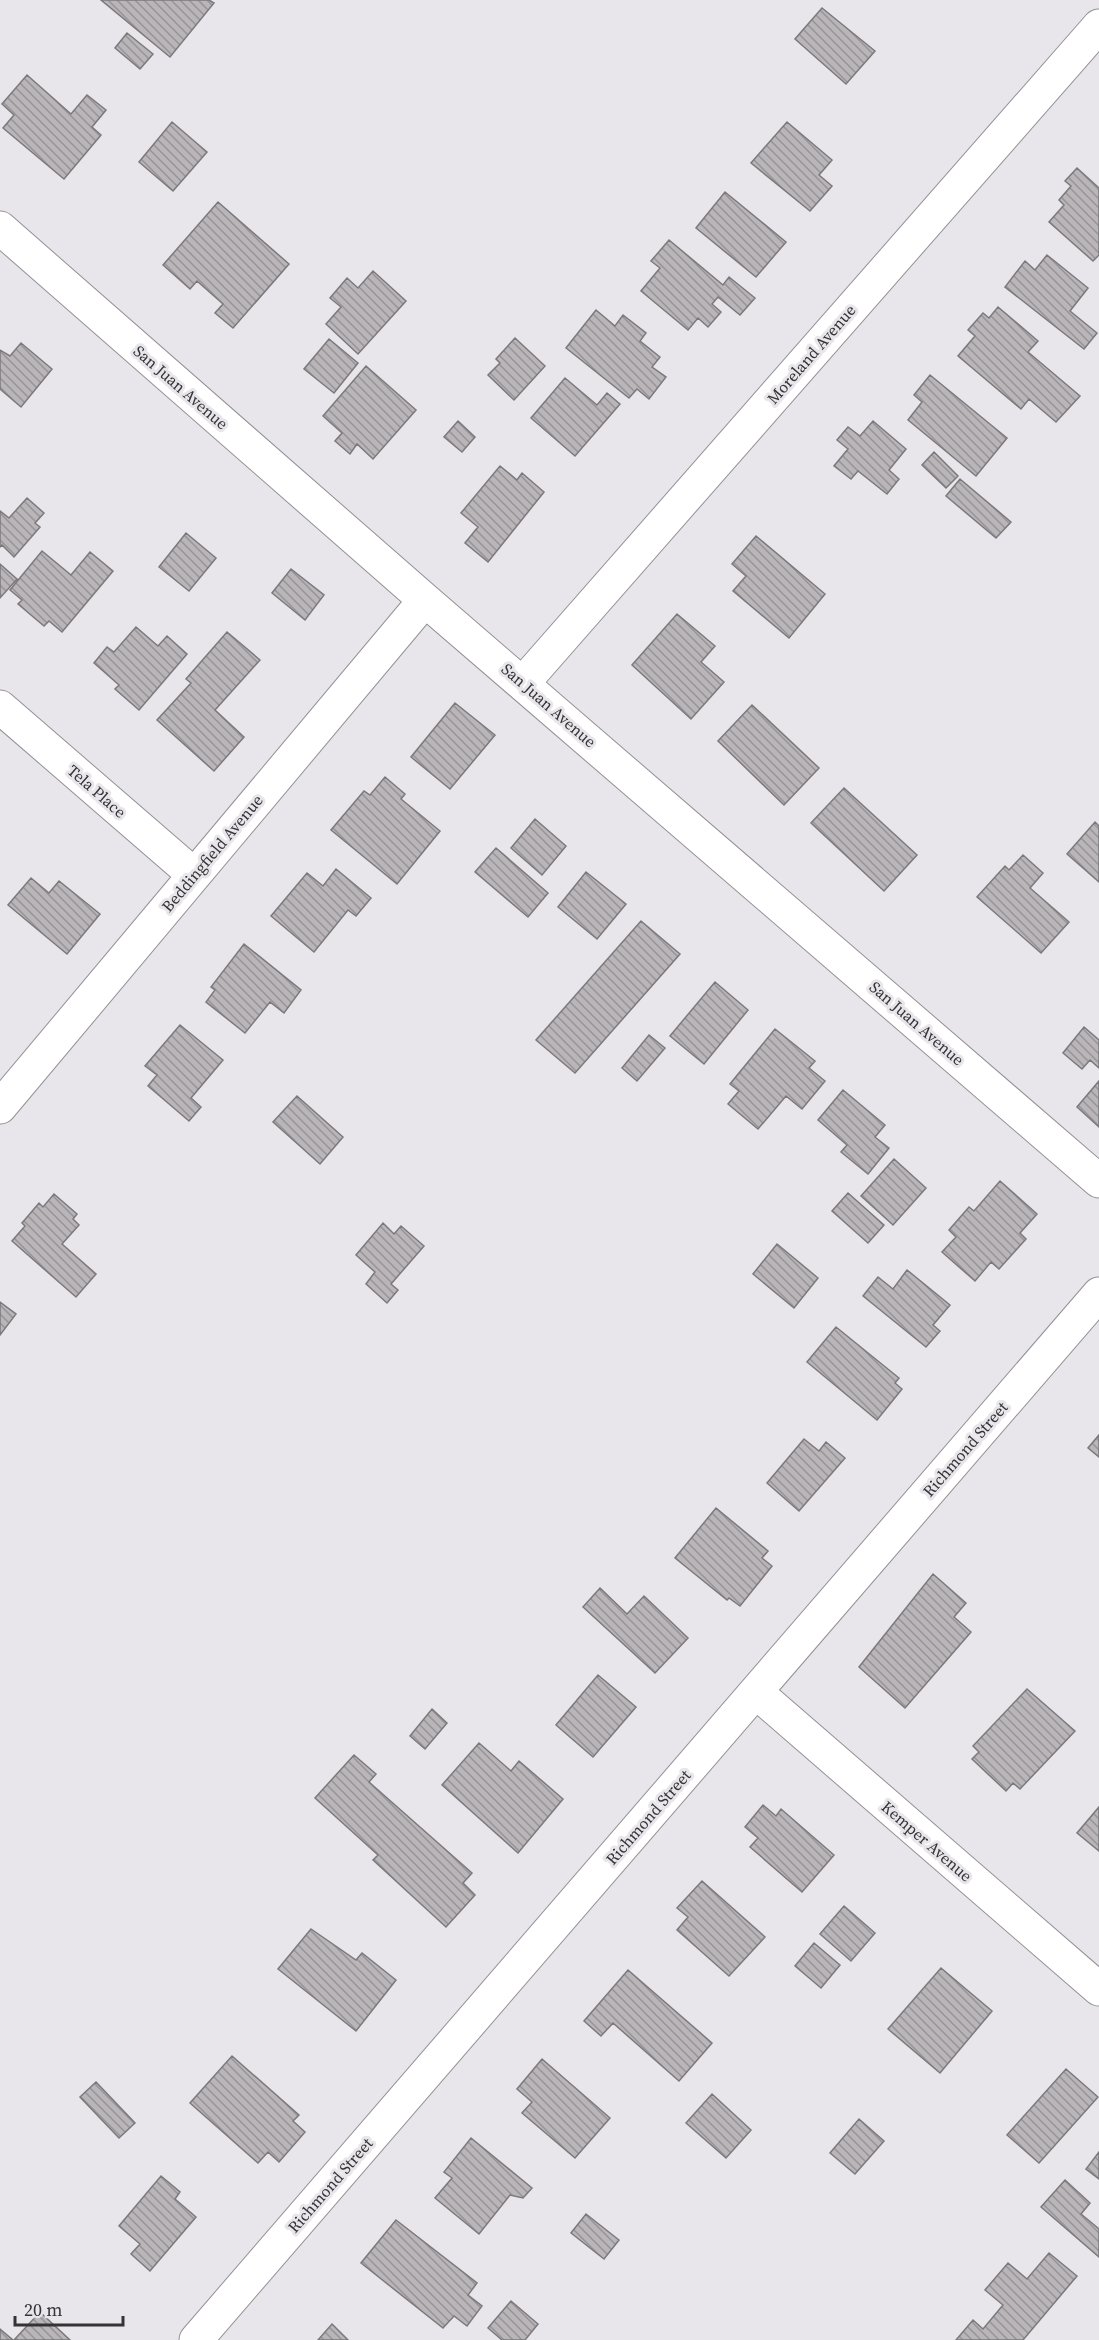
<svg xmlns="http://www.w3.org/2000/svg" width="1099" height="2340" font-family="'Source Serif 4',serif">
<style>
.building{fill:url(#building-back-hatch);stroke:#7c797d;stroke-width:1.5}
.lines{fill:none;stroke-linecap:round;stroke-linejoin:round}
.street-casing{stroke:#939196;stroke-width:35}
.street{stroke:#fff;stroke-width:33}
.labels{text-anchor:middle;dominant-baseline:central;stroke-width:6;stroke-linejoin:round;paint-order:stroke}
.street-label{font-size:16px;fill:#343335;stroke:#e8e6eb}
</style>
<defs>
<pattern id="building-back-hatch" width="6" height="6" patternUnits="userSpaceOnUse" patternTransform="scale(1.5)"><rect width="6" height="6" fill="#b9b5b9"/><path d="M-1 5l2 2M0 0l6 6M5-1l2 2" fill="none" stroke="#979497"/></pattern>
</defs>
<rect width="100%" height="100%" fill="#e8e6eb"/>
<path class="building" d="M101 0H209L214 3 170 57Z
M822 8 875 51 846 84 795 39Z
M127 33 153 54 140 69 115 48Z
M27 75 71 114 87 95 106 110 92 127 101 135 64 179 3 128 14 115 2 104Z
M172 122 207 152 173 191 139 162Z
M787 122 832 160 819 175 832 186 810 211 751 163Z
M1077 168 1099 188V255L1093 261 1049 222 1064 205 1059 200 1071 186 1065 181Z
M725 192 786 242 756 277 696 228Z
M218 202 289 264 233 328 215 313 223 304 197 281 190 289 163 265Z
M669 240 723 285 729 277 755 298 740 315 718 297 712 304 721 312 708 327 698 318 688 330 641 291 660 268 651 261Z
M1047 255 1088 288 1070 311 1097 333 1084 349 1005 287 1025 261 1035 270Z
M373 271 406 301 358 354 326 324 341 307 330 298 347 278 358 288Z
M998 307 1038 341 1028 352 1080 396 1056 422 1029 399 1021 409 958 356 975 336 968 330 983 313 989 318Z
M596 310 615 326 623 315 646 333 640 341 660 357 652 367 666 377 649 399 637 389 629 398 566 348Z
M515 338 545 366 514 400 488 375 500 363 496 359Z
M329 339 358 363 334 393 304 369Z
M21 343 52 369 21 407 0 389V350L10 356Z
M366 366 416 410 373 459 357 444 350 454 335 441 342 433 323 416Z
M930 375 1007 438 976 476 908 420 922 402 914 395Z
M565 378 597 405 607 393 620 404 575 456 531 418Z
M458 421 475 437 462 452 444 437Z
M873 421 906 449 889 470 899 479 887 494 858 471 851 479 834 466 848 449 837 440 848 427 860 436Z
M934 452 958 476 946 488 922 465Z
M500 466 517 480 522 473 544 492 488 562 465 543 478 527 461 513Z
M960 479 1011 522 996 538 946 496Z
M27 498 44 513 35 523 40 527 14 557 2 545 0 547V511L9 518Z
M186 533 216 558 189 591 159 567Z
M756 536 825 594 789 638 733 591 746 576 732 564Z
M42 551 71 575 90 552 113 571 62 632 49 621 44 626 18 604 22 600 10 590Z
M0 564 17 579 0 598Z
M291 569 324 595 305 620 272 593Z
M677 614 715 646 701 662 724 682 691 719 632 665Z
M136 627 158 646 167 636 187 654 139 710 115 689 119 685 94 663 107 647 114 652Z
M227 632 260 660 215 710 244 737 214 771 157 720 191 683 186 679Z
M455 703 495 735 450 789 411 757Z
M752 705 819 768 784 805 718 741Z
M385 777 405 794 401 799 440 831 397 884 331 830 364 791 370 795Z
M844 788 917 855 884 891 811 823Z
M535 819 566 846 542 875 511 848Z
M1095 822 1099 826V882L1067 854Z
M496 848 548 893 528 917 475 872Z
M1023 855 1043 873 1030 888 1069 922 1041 953 977 897 1005 866 1009 870Z
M336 869 371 898 356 916 348 910 314 952 271 916 307 873 323 886Z
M586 872 626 904 597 939 558 907Z
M31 878 49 893 59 881 100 914 67 954 8 905Z
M641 921 680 954 575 1073 536 1040Z
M244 944 301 990 284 1013 270 1002 245 1033 206 1002 215 990 211 987Z
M715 982 748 1010 704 1064 670 1036Z
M180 1025 223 1060 191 1098 201 1107 189 1121 148 1086 157 1075 145 1066Z
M1084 1027 1099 1040V1068L1090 1060 1082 1069 1063 1053Z
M775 1029 815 1061 809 1068 825 1081 802 1109 786 1096 758 1129 728 1104 739 1091 730 1084Z
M649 1035 665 1048 637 1081 622 1068Z
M1099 1081V1127L1077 1107Z
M843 1090 885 1125 875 1137 889 1148 868 1174 841 1152 847 1145 818 1120Z
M297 1096 343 1137 320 1164 273 1122Z
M894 1159 926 1188 893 1225 861 1196Z
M1000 1181 1037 1214 1020 1233 1026 1239 999 1269 991 1262 975 1281 942 1252 956 1237 949 1230 969 1207 974 1211Z
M848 1193 884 1225 868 1243 832 1211Z
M54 1194 77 1214 73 1219 79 1225 62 1244 96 1274 76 1297 12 1241 25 1226 22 1223 39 1203 43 1207Z
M383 1223 394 1234 401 1226 424 1246 391 1284 398 1290 387 1303 366 1284 375 1272 356 1255Z
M777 1244 818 1278 794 1308 753 1274Z
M907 1270 950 1305 933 1325 940 1331 926 1347 863 1296 878 1277 893 1289Z
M0 1302 16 1314 0 1335Z
M836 1327 899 1378 895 1383 902 1389 877 1420 807 1362Z
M1099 1435V1457L1088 1448Z
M804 1439 819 1451 826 1442 845 1458 799 1511 767 1483Z
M716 1508 768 1551 762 1558 772 1566 740 1606 729 1598 727 1600 675 1558Z
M933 1574 966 1603 954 1617 971 1632 905 1708 859 1667Z
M600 1588 627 1614 644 1596 688 1638 655 1673 583 1607Z
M598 1675 636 1707 593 1757 556 1725Z
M1027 1689 1075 1731 1020 1789 1013 1783 1006 1791 972 1759 979 1752 973 1746Z
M432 1709 447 1723 425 1749 410 1736Z
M479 1743 511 1771 519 1761 563 1799 518 1853 442 1785Z
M354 1755 376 1774 369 1782 472 1873 463 1883 475 1895 446 1927 373 1860 378 1855 315 1798Z
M763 1805 776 1816 781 1809 834 1855 802 1892 750 1847 758 1838 745 1827Z
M1099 1807V1851L1077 1833Z
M702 1881 765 1937 729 1976 677 1930 688 1917 677 1908Z
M844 1906 875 1933 851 1961 820 1934Z
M311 1929 356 1960 362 1953 396 1980 356 2031 278 1969Z
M814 1943 840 1965 821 1988 795 1966Z
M941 1968 992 2011 940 2073 888 2029Z
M628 1970 712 2043 679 2081 613 2023 601 2036 584 2021Z
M232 2056 299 2115 293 2121 305 2132 279 2162 268 2152 258 2163 190 2103Z
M542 2059 610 2118 575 2158 522 2113 532 2102 517 2089Z
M1066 2069 1098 2097 1039 2163 1007 2135Z
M96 2082 135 2123 119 2138 80 2097Z
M712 2094 751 2130 726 2158 686 2123Z
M859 2119 884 2141 855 2174 830 2153Z
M471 2138 532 2188 523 2198 510 2195 479 2234 435 2198 452 2178 444 2172Z
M1099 2152V2179L1086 2169Z
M161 2176 180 2192 175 2199 196 2217 150 2271 131 2254 140 2244 119 2226Z
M1065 2180 1090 2203 1081 2214 1099 2229V2257L1041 2207Z
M586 2214 619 2240 604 2259 571 2233Z
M396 2220 477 2283 468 2295 482 2306 467 2326 454 2316 443 2328 361 2263Z
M1049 2253 1077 2276 1023 2340H956L973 2320 983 2329 1003 2305 985 2290 1008 2263 1027 2279Z
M511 2301 538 2324 525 2340H502L488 2328Z
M40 2312 70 2340H14Z
M332 2324 348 2340H318Z
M0 2329 13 2340H0Z"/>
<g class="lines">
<g class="street-casing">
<path id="street" d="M0 228 425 600 1099 1181
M523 683 1099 26
M0 707 193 874
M0 1107 425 600
M756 1692 1099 1989
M196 2340 1099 1294"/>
</g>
<use href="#street" class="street"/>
</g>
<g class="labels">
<g class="street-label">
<text transform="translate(811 354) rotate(-49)">Moreland Avenue</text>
<text transform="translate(181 387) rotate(41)">San Juan Avenue</text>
<text transform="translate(549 705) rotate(41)">San Juan Avenue</text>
<text transform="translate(97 791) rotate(41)">Tela Place</text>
<text transform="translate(212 853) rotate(-50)">Beddingfield Avenue</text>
<text transform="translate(917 1023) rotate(41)">San Juan Avenue</text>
<text transform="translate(965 1449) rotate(-49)">Richmond Street</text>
<text transform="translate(648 1817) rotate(-49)">Richmond Street</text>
<text transform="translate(927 1841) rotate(41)">Kemper Avenue</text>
<text transform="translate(330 2185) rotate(-49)">Richmond Street</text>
</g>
</g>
<path d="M15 2316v9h108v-9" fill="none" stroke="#343335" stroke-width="3"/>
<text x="24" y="2316" font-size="18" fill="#343335" stroke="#e8e6eb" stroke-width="4.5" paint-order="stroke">20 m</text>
</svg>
